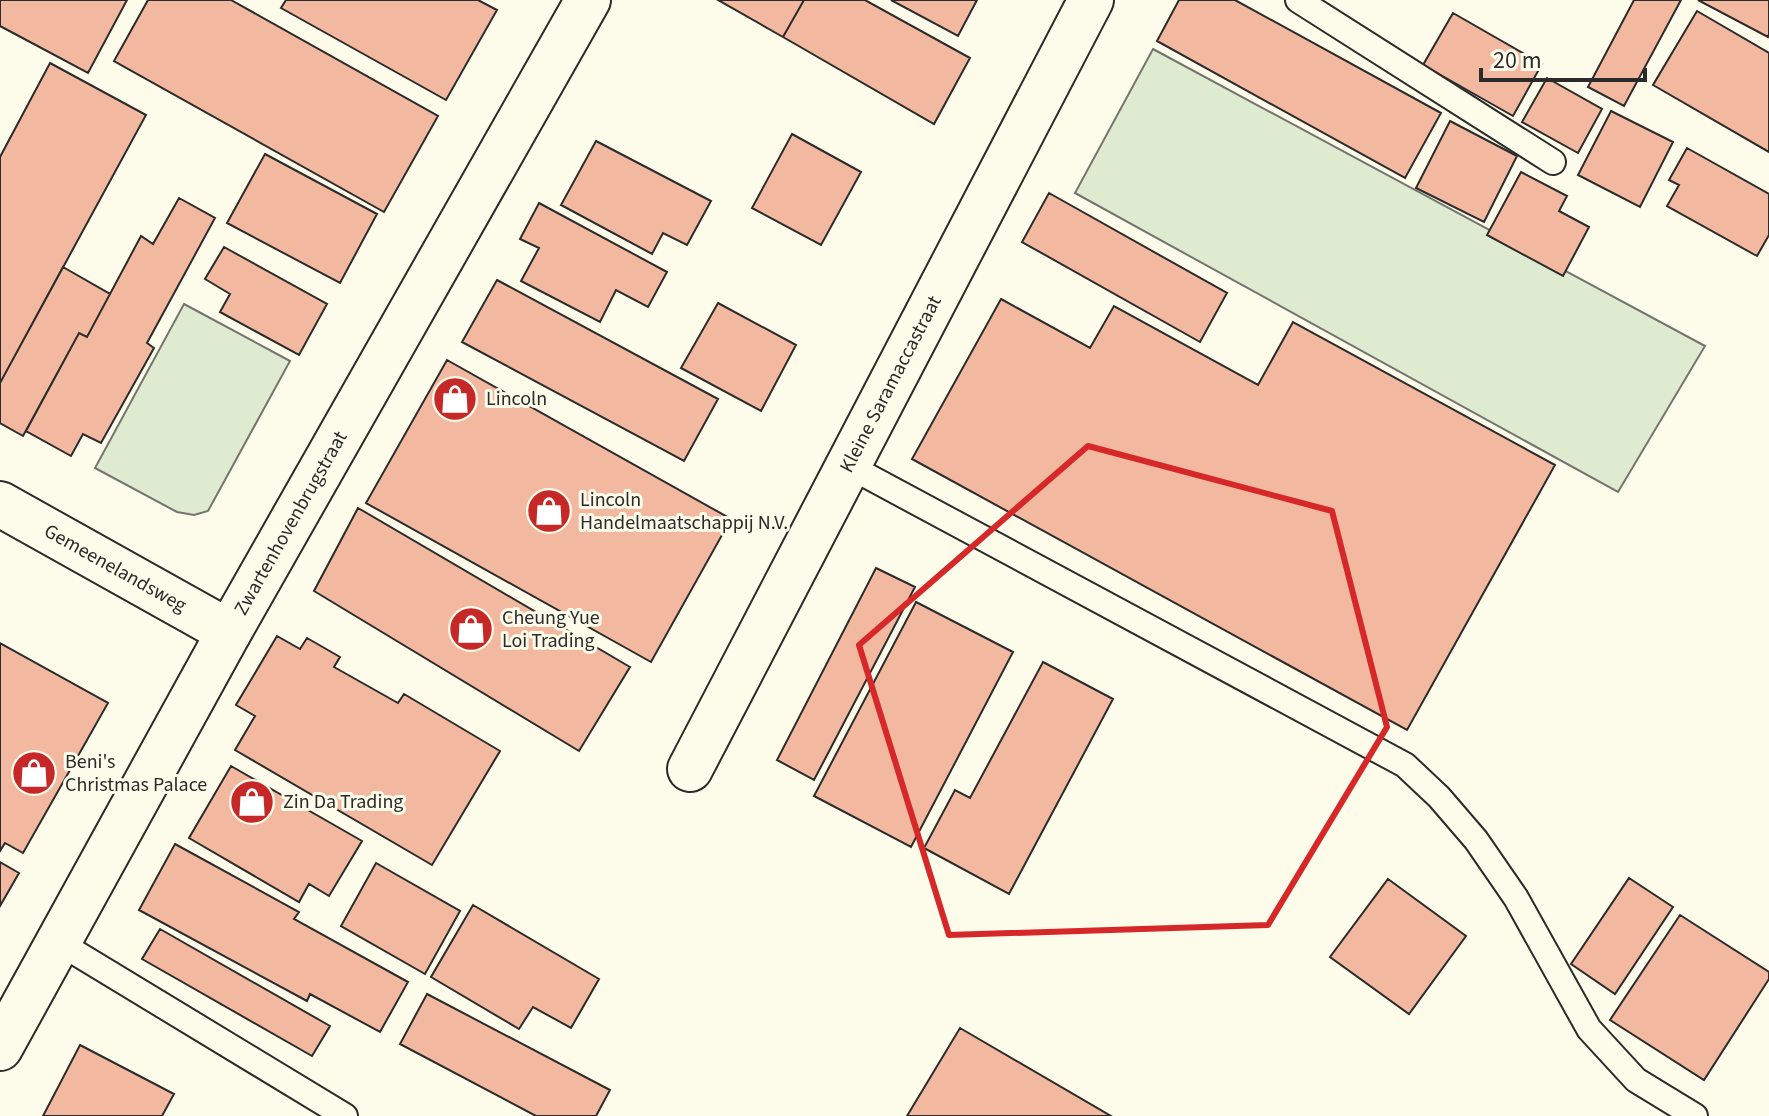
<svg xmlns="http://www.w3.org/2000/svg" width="1769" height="1116" font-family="'Source Sans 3',sans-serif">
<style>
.green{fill:#deebd1;stroke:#74746e;stroke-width:2}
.building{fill:#f2b8a0;stroke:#2b2b2b;stroke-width:2}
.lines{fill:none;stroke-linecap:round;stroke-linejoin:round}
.lane-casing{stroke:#2b2b2b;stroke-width:28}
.street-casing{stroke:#2b2b2b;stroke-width:48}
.secondary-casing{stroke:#2b2b2b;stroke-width:48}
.primary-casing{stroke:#2b2b2b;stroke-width:48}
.lane{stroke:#fdfbea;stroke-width:24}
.street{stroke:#fdfbea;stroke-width:44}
.secondary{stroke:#fdfbea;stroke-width:44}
.primary{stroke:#fdfbea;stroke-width:44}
.marked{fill:none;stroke:#d62828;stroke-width:6;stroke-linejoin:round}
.labels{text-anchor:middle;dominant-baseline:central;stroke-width:6;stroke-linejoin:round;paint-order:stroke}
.street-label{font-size:20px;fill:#2b2b2b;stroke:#fdfbea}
.poi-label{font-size:20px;fill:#2b2b2b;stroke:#fdfbea;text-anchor:start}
</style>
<rect width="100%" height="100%" fill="#fdfbea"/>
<path class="green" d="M1153 49 1705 346 1618 492 1075 193Z
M184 304 290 361 208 511 194 515 177 512 95 468Z"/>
<path class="building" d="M0 0H127L88 73 0 26Z
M148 0H231L438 116 384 212 114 61Z
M286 0H478L497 10 446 100 281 8Z
M718 0H804L783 37Z
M804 0H865L970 58 934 124 783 37Z
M891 0H977L958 36Z
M1179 0H1235L1441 113 1405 178 1157 41Z
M1634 0H1681L1624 106 1588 87Z
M1698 0H1769V34L1768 37Z
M1697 11 1769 53V152L1653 85Z
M1453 13 1542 64 1513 116 1423 65Z
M50 63 146 115 0 383V157Z
M1547 78 1602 109 1578 153 1522 122Z
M1611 111 1673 142 1640 207 1578 175Z
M1450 121 1517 156 1484 222 1416 188Z
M792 134 861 172 821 245 752 208Z
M596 141 711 201 687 245 663 233 652 254 561 205Z
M1687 148 1769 194V235L1757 256 1667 206 1679 185 1669 180Z
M265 154 377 214 340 283 227 223Z
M1521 172 1567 196 1559 211 1589 227 1563 276 1487 235Z
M1049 193 1227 293 1200 342 1022 242Z
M179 198 215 218 147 343 154 348 101 443 83 434 71 456 26 431 79 333 87 337 141 236 153 244Z
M539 203 667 272 648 307 616 290 600 322 521 281 539 248 520 239Z
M224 247 327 304 299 355 220 312 230 294 205 279Z
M63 267 110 294 87 337 79 333 23 436 0 423V383Z
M497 280 718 399 684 461 462 342Z
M1001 299 1090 348 1114 306 1258 385 1293 322 1555 465 1407 730 912 459Z
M718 303 796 345 761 411 681 368Z
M447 360 731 519 651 662 366 503Z
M358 508 630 667 579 751 314 591Z
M876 568 915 587 814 780 777 760Z
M916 602 1013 652 911 847 814 796Z
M277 636 300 649 307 638 340 657 334 667 398 703 404 694 500 751 432 865 235 750 255 716 236 705Z
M0 643 108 703 23 853 5 843 0 851Z
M1043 662 1113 699 1009 894 924 848 955 790 970 798Z
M231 766 362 841 329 896 309 884 299 902 189 838Z
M175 844 299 912 294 919 408 982 380 1032 310 994 307 1001 139 910Z
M0 862 19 873 0 906Z
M376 863 460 911 425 974 341 926Z
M1629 878 1673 907 1615 994 1571 964Z
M1388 879 1466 936 1409 1014 1330 957Z
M473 905 599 979 571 1028 533 1007 519 1029 431 977Z
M1680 915 1769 972V979L1704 1080 1610 1020Z
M160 929 330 1026 312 1056 142 959Z
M427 994 610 1090 596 1116H536L400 1044Z
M960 1028 1111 1116H907Z
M80 1045 174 1094 162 1116H43Z"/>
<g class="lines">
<g class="lane-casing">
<path id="lane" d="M1298 0 1553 162
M847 465 1405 765 1439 797 1476 840 1516 898 1589 1029 1636 1080 1695 1116
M58 942 345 1116"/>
</g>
<g class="street-casing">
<g id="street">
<path id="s1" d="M690 769 1091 0"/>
</g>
</g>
<g class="secondary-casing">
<g id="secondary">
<path id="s2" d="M0 504 229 632"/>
</g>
</g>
<g class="primary-casing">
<g id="primary">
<path id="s3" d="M0 1048 229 632 588 0"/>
</g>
</g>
<use href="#lane" class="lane"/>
<use href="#street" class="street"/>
<use href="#secondary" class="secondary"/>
<use href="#primary" class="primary"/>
</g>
<path class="marked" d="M1088 446 1332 511 1387 727 1268 925 949 935 859 645Z"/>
<defs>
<g id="shop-disc" transform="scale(2.3)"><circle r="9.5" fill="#c62828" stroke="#fdfbea"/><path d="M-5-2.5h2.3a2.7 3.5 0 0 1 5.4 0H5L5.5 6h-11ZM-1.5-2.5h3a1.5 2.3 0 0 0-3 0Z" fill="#fff"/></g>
</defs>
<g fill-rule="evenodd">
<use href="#shop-disc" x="455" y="399"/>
<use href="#shop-disc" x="549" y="511"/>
<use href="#shop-disc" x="471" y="629"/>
<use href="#shop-disc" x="34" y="773"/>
<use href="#shop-disc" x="252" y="802"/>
</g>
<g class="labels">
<g class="street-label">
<text stroke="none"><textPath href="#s1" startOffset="434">Kleine Saramaccastraat</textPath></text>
<text stroke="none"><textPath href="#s3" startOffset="600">Zwartenhovenbrugstraat</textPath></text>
<text stroke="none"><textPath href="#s2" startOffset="132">Gemeenelandsweg</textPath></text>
</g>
<g class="poi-label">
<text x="486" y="399">Lincoln</text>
<text x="580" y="500">Lincoln<tspan x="580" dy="23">Handelmaatschappij N.V.</tspan></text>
<text x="502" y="618">Cheung Yue<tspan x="502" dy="23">Loi Trading</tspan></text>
<text x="65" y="762">Beni's<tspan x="65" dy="23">Christmas Palace</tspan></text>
<text x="283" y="802">Zin Da Trading</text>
</g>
</g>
<path d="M1481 68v12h164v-12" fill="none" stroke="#2b2b2b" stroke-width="4"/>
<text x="1493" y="68" font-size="24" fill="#2b2b2b" stroke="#fdfbea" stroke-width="6" paint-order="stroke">20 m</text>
</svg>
